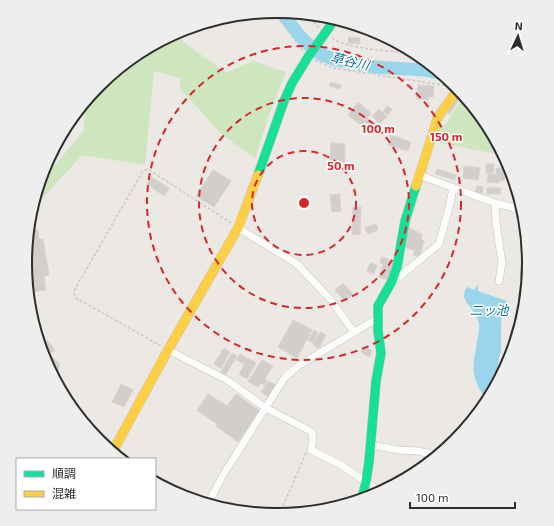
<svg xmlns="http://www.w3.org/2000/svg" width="554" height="526" font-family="'Exo 2','Noto Sans JP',sans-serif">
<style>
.green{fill:#cee6be}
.water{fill:#99d6ec}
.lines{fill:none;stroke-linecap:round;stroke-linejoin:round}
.river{stroke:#99d6ec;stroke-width:13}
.building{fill:#d1cecb;stroke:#d7d4d0}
.street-casing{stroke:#c5c4c5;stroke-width:8}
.fast-casing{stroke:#c5c4c5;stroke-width:10}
.slow-casing{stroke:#c5c4c5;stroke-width:10}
.path{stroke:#c9c9c8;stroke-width:1.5;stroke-dasharray:3 2;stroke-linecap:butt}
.street{stroke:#fcfcfb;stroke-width:7}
.fast{stroke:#16e098;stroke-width:9}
.slow{stroke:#ffcf43;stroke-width:9}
.ring{fill:none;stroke:#d62828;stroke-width:2;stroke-dasharray:7 5}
.labels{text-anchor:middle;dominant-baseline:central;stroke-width:3;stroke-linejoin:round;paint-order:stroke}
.water-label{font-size:13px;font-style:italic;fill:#0d6fa3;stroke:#fff}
.rim{fill:none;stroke:#2e2e2e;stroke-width:2}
.centre{fill:#d62828;stroke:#fff;stroke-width:2}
.ring-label{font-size:12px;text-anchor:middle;font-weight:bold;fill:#d62828;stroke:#fff;stroke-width:3;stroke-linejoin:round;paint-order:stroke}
</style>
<rect width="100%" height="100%" fill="#ece8e4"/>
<path class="green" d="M178 38 226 73 253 61 286 72 270 112 255 159 220 133 179 87 181 78 154 71 145 165 82 155 37 204 41 183 84 130 85 106 99 85 165 40Z
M463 97 502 155 434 142 438 124 445 125Z"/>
<path class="water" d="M478 285V291L507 301 502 316 501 326V352L499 357 497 378 485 397 484 396C479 389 475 381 474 373 472 364 476 351 477 342 478 336 480 329 479 323 478 321 477 317 475 314 470 304 459 300 467 287L474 290Z"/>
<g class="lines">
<path class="river" d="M281 12 300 36 312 48 322 55 337 60 375 67 425 70 438 73"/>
</g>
<path class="building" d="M343 24 374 30 379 34 376 40 353 28 352 31 342 25Z
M349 37 360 38V44L348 43Z
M331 82 341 85 340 89 329 86Z
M418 85 434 86 433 97H429V100L416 99Z
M456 96 460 98 450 114 446 111Z
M358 102 371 113 367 118 375 124 369 132 348 115Z
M387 106 392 109 388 115 383 112Z
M379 109 387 117 379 124 372 116Z
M391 135 411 142 408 151 388 145Z
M331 143 345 144V163L330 162Z
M486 164H494L493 174H486Z
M464 166 480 168 478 180 463 178Z
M496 168H505L504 181 499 180V183L487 182 488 174 496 175Z
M437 169 456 175 455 180 435 174Z
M213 170 231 181 214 207 196 196Z
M151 177 169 188 164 196 147 184Z
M477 186 483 187 482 194 475 192Z
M487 188H501L500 194H487Z
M340 194 341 211 332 212 330 195Z
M353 207H361L360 235 352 234Z
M376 224 378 230 368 234 365 228Z
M33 225 38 232 39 239H43L49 275 44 276 46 290 31 292 25 263Z
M406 226 422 234 421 240 424 241 420 257 413 255 415 250 402 247Z
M382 257 395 262 388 280 379 277 383 264 380 263Z
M370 263 377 265 374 274 367 272Z
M343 283 353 294 345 301 335 290Z
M293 320 312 330 297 358 278 347Z
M314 330 318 333 313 343 308 340Z
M39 331 55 350 50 354 60 365 56 376 44 359Z
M320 332 326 335 319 348 313 345Z
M364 346 372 351 369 357 361 352Z
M224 348 230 352 221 368 214 364Z
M232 353 237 356 225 376 220 373Z
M240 354 247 358 244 364 237 360Z
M248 358 256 363 247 379 239 374Z
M262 360 273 366 265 379 267 380 264 385 261 383 258 387 248 381Z
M268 381 276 385 268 397 261 392Z
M121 384 133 390 124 407 112 402Z
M208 394 227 406 236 394 260 411 238 442 216 426 217 424 197 410Z"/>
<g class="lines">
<g class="street-casing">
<path id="street" d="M419 175 495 203 518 209
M495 203 496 223 502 263 499 281
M238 228 297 264 330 299 354 332
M392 281 399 277 439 244 449 208 453 188
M168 350 227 380 266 408 312 432 313 440 311 450 341 465 376 489 379 492
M462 430 463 427 466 424
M371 445 399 450 418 451 435 455
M209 502 223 475 285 377 298 366 378 318"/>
</g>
<g class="fast-casing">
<path id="fast" d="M258 175 284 101 292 83 308 57 333 22
M362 498 366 482 369 462 376 381 381 353 378 331V306L392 281 397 267 405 221 416 186"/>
</g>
<g class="slow-casing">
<path id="slow" d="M416 186 438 117 458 89
M113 451 168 350 238 228 258 175"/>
</g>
<path class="path" d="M274 12 303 51
M310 18 319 28
M332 38C350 50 386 50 407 53
M315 60 333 68 450 86
M161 346 76 298 74 294 75 289 143 171 148 169 231 223
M281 509 290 512
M279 515 306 453"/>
<use href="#street" class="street"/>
<use href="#fast" class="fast"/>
<use href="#slow" class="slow"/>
</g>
<g class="ring">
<circle cx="304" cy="203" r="52"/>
<circle cx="304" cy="203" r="105"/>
<circle cx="304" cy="203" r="157"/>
</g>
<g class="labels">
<g class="water-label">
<text transform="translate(350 61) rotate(13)">草谷川</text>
<text x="489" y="310">二ッ池</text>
</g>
</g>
<path d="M0 0H554V526H0ZM32 263a245 245 0 1 1 490 0a245 245 0 1 1-490 0Z" fill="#eee" fill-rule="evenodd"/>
<path class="rim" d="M32 263a245 245 0 1 1 490 0a245 245 0 1 1-490 0Z"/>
<circle cx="304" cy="203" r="6" class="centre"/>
<g class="ring-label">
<text x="378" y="133">100 m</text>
<text x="446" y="141">150 m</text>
<text x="341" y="170">50 m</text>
</g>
<rect x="16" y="458" width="140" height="52" fill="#ffffff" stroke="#ababab"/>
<rect x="24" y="471" width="20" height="6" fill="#16e098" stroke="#ababab"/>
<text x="52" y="478" font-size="12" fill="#2e2e2e">順調</text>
<rect x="24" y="491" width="20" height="6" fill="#ffcf43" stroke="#ababab"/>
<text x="52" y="498" font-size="12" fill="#2e2e2e">混雑</text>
<g transform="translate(518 36) rotate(4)" stroke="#ffffff" stroke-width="3" paint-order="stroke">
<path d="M0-3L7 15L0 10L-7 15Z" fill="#2e2e2e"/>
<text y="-6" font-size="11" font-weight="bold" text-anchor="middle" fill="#2e2e2e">N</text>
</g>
<path d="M410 502v6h105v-6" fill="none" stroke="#2e2e2e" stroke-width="2"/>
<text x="416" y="502" font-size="12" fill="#2e2e2e" stroke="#ffffff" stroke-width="3" paint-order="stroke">100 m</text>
</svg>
